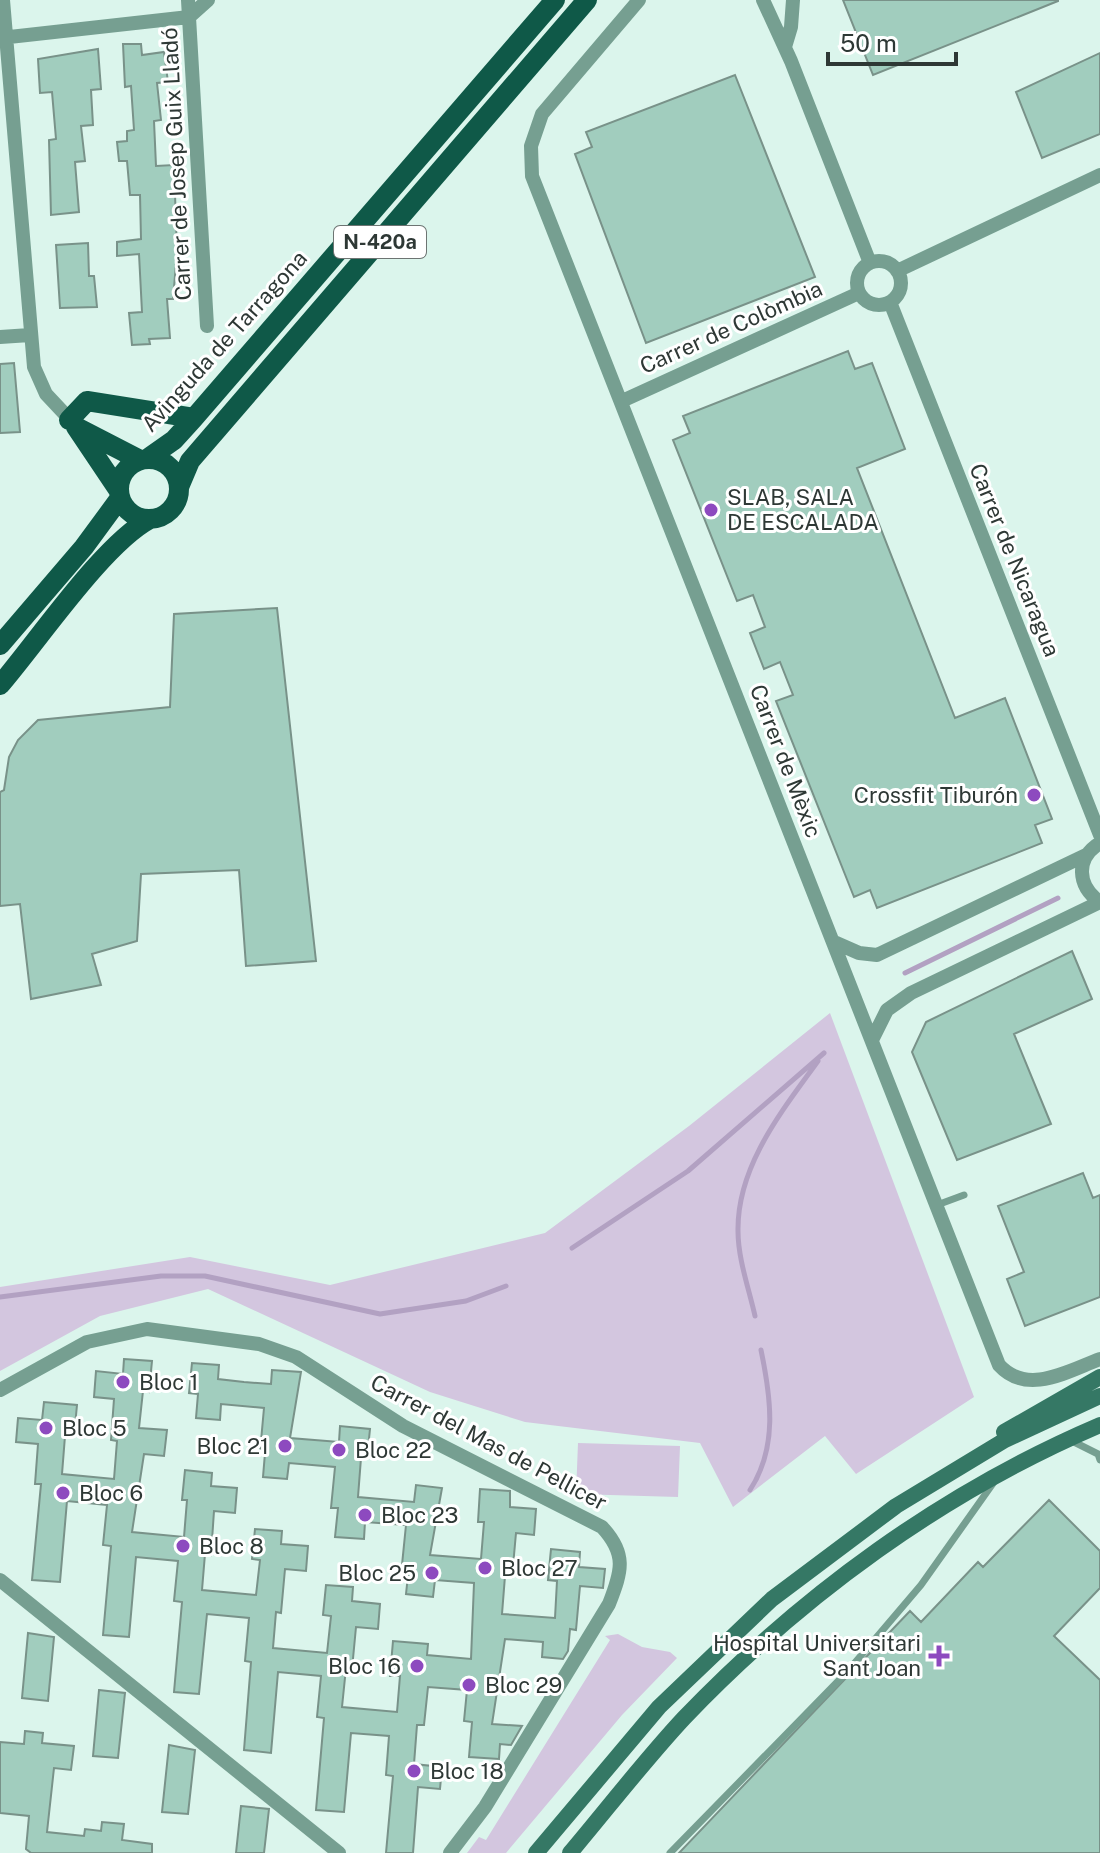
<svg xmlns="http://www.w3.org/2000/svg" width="1100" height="1853" font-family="'Public Sans',sans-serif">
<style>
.green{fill:#d3c6df}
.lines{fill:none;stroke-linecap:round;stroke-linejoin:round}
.stream{stroke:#b2a1c2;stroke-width:5}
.building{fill:#a1cdbe;stroke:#799289;stroke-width:2}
.lane{stroke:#769f91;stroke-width:7}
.street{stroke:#769f91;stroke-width:14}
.secondary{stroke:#357865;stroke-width:16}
.primary{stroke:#0f5948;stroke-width:20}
.poi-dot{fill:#8d4abf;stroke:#fff;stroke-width:3}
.labels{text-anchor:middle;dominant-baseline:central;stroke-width:6;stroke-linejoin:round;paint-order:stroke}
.shield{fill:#fff;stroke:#6d7472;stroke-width:2}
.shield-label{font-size:20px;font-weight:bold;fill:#2e3835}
.street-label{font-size:22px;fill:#2e3835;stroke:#fff}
.poi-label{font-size:22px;fill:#2e3835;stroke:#fff;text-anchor:start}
</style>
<rect width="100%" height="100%" fill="#dbf5ec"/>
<path class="green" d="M830 1013 974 1397 856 1474 825 1436 733 1507 700 1443 525 1422 430 1392 208 1289 100 1316 0 1371V1287L190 1257 330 1285 545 1233 689 1126Z
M578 1443 680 1446 678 1497 576 1494Z
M618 1634 642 1647 670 1652 677 1658 622 1715 506 1853H467L479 1837 486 1840 610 1640 605 1636Z"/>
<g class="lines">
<path class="stream" d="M905 973 1058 898
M572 1248 688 1171 824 1053
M0 1297 161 1276H205L380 1314 466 1301 506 1286
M755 1316C749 1289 738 1259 738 1231 737 1166 782 1111 818 1061
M750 1490C778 1447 771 1398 761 1350"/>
</g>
<path class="building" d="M843 0H1058V1L873 75Z
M123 44H141L142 55 164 52 168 82 157 83 161 120 154 121 156 166 174 165 177 252 173 299H167L170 338 149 339 150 344 132 345 129 313 142 312 139 254 117 256V242L141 239 140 195H130L127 161H119L117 142 127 141V131L134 130 131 86 125 87Z
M98 49 101 89 91 90 93 125 81 126 85 161 75 162 79 212 51 215 49 140 56 139 52 92 40 93 38 59Z
M1100 53V134L1042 158 1016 92Z
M735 75 815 277 646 343 575 154 592 147 586 132Z
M88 243 89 276H94L97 307 60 308 56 245Z
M848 351 855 369 872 363 905 449 857 468 955 718 1005 698 1052 819 1035 825 1042 843 877 908 870 890 854 897 776 701 793 695 780 662 764 669 750 633 765 627 753 595 737 601 673 440 690 433 683 416Z
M14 363 20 432 0 433V364Z
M277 608 316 961 246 966 239 870 141 874 137 941 92 954 101 985 31 999 20 904 0 906V792L4 790 9 757 18 740 38 720 170 707 174 614Z
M1072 951 1092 999 1014 1034 1051 1124 957 1160 912 1052 926 1022Z
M1083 1173 1093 1198 1100 1195V1297L1025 1326 1007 1279 1024 1272 998 1206Z
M124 1359 152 1361 149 1392 143 1391 139 1428 167 1430 164 1456 144 1454 132 1532 184 1537 187 1500H182L185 1470 212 1473 211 1486 237 1488 235 1513 214 1511 211 1555 205 1554 202 1590 256 1595 260 1560 252 1559 255 1529 282 1531 281 1544 308 1546 306 1571 285 1569 281 1613 276 1612 273 1648 327 1653 331 1616 323 1615 326 1585 353 1587 352 1601 380 1604 378 1629 356 1627 352 1669 346 1668 342 1707 397 1712 400 1676H390L393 1641 428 1644 427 1655 471 1659 474 1583 435 1580 433 1597 406 1594 409 1566 402 1565 406 1525 365 1522 364 1539 335 1537 338 1508H331L335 1467 289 1463 287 1479 263 1477 265 1453 260 1452 264 1408 221 1404 220 1420 196 1418 198 1394 189 1393 192 1363 219 1365 218 1379 244 1382 271 1384 272 1370 301 1372 290 1438 339 1442 340 1426 370 1429 367 1458H361L358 1497 414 1502 416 1485 442 1488 430 1555 481 1559 484 1522H478L480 1489 510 1491V1507L536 1509 534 1535 516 1533 512 1577 505 1576 502 1614 555 1618 557 1581 548 1580 551 1549 580 1552 579 1567 605 1569 603 1588 580 1586 576 1630 570 1629 568 1651 563 1659 542 1657 543 1642 505 1639 492 1724 522 1726 511 1745 500 1744 499 1759 469 1757 472 1722 464 1721 467 1690 428 1687 424 1725H417L414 1764 442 1767 440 1789 418 1787 413 1853H386L393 1776 386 1775 389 1736 351 1733 344 1812 316 1810 324 1718 317 1717 321 1676 278 1672 271 1753 244 1750 251 1662 245 1661 249 1618 207 1614 199 1694 174 1692 182 1602 174 1601 178 1561 136 1557 129 1637 103 1635 111 1546 103 1545 107 1505 67 1501 60 1582 32 1580 41 1484H35L38 1444 16 1442 18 1418 42 1420 44 1402 77 1405 74 1436H65L62 1474 114 1479 117 1441 111 1440 114 1399 94 1397 96 1371 123 1374Z
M1049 1500 1100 1551V1588L1054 1636 1100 1680V1853H679L910 1611 921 1622 978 1562 983 1567Z
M28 1633 54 1637 48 1701 22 1698Z
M99 1690 125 1693 118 1758 93 1756Z
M25 1731 43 1733 42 1743 74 1746 71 1770 54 1768 47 1832 84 1836 85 1829 101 1831 102 1822 124 1824 122 1840 152 1844V1853H31L26 1849 29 1816 0 1813V1742L24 1744Z
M169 1745 195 1750 188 1814 162 1812Z
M241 1806 269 1809 264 1853H236Z"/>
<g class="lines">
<path class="lane" d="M937 1205 964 1195
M1070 1440 1098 1454 1100 1460
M670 1853 847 1672 921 1585 994 1482"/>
<path class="street" d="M3 0 34 367 46 394 76 426
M188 0 207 326
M639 0 542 114 531 146 532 176 999 1365C1027 1396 1068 1371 1100 1359
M763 0 791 61 870 263
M0 38 189 17 208 0
M785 47 791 27 793 0
M857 283a22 22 0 1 1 44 0a22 22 0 1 1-44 0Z
M897 271 1100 175
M890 302 1100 835
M0 337 30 335
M622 401 859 293
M1100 843C1075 858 1077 886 1100 902
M834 942 859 953 877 955 1086 855
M872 1040 887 1010 911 993 1100 902
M0 1390 87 1342 147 1329 259 1344 296 1357 403 1426 602 1527C627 1554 622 1571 609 1604L485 1807 450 1853
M0 1580 339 1853"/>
<path class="secondary" d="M1004 1432 1100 1377
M536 1853 659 1707 772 1599 896 1506 1005 1440 1100 1396
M570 1853C608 1808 644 1761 684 1718 802 1595 943 1492 1100 1425"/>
<path class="primary" d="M69 420 87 401 194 418
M76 427 119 491
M76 427 140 460
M119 489a30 30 0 1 1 60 0a30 30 0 1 1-60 0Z
M147 459 174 440 194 418 555 0
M179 487 190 461 587 0
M0 645 84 547 120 498
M0 685C38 641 103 544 150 519"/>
</g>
<g class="poi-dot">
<circle cx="711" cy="510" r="8"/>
<circle cx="1034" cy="795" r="8"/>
<circle cx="123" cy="1382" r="8"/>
<circle cx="46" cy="1428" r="8"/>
<circle cx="285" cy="1446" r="8"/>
<circle cx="339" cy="1450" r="8"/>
<circle cx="63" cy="1493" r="8"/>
<circle cx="365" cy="1515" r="8"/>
<circle cx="183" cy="1546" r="8"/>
<circle cx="485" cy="1568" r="8"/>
<circle cx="432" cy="1573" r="8"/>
<path d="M935 1644h8v8h8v8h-8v8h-8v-8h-8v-8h8z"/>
<circle cx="417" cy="1666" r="8"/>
<circle cx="469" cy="1685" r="8"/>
<circle cx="414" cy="1771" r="8"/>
</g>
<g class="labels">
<rect class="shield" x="334" y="226" width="92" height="32" rx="6"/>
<g class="shield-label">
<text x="380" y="242">N-420a</text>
</g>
<g class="street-label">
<text transform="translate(176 164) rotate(-93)">Carrer de Josep Guix Lladó</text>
<text transform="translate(731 327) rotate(-24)">Carrer de Colòmbia</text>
<text transform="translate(224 341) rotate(-48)">Avinguda de Tarragona</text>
<text transform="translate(1015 560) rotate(68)">Carrer de Nicaragua</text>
<text transform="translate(786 761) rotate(69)">Carrer de Mèxic</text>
<text transform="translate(489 1442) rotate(28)">Carrer del Mas de Pellicer</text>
</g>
<g class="poi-label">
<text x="727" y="497">SLAB, SALA<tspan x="727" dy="25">DE ESCALADA</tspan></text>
<text x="1018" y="795" text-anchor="end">Crossfit Tiburón</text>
<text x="139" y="1382">Bloc 1</text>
<text x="62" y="1428">Bloc 5</text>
<text x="269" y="1446" text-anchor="end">Bloc 21</text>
<text x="355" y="1450">Bloc 22</text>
<text x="79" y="1493">Bloc 6</text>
<text x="381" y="1515">Bloc 23</text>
<text x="199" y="1546">Bloc 8</text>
<text x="501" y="1568">Bloc 27</text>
<text x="416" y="1573" text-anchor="end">Bloc 25</text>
<text x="921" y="1643" text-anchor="end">Hospital Universitari<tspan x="921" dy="25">Sant Joan</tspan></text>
<text x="401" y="1666" text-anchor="end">Bloc 16</text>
<text x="485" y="1685">Bloc 29</text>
<text x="430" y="1771">Bloc 18</text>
</g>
</g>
<path d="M828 52v12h128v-12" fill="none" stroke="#2e3835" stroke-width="4"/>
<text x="840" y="52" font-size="24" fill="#2e3835" stroke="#ffffff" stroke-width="6" paint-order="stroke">50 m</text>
</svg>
